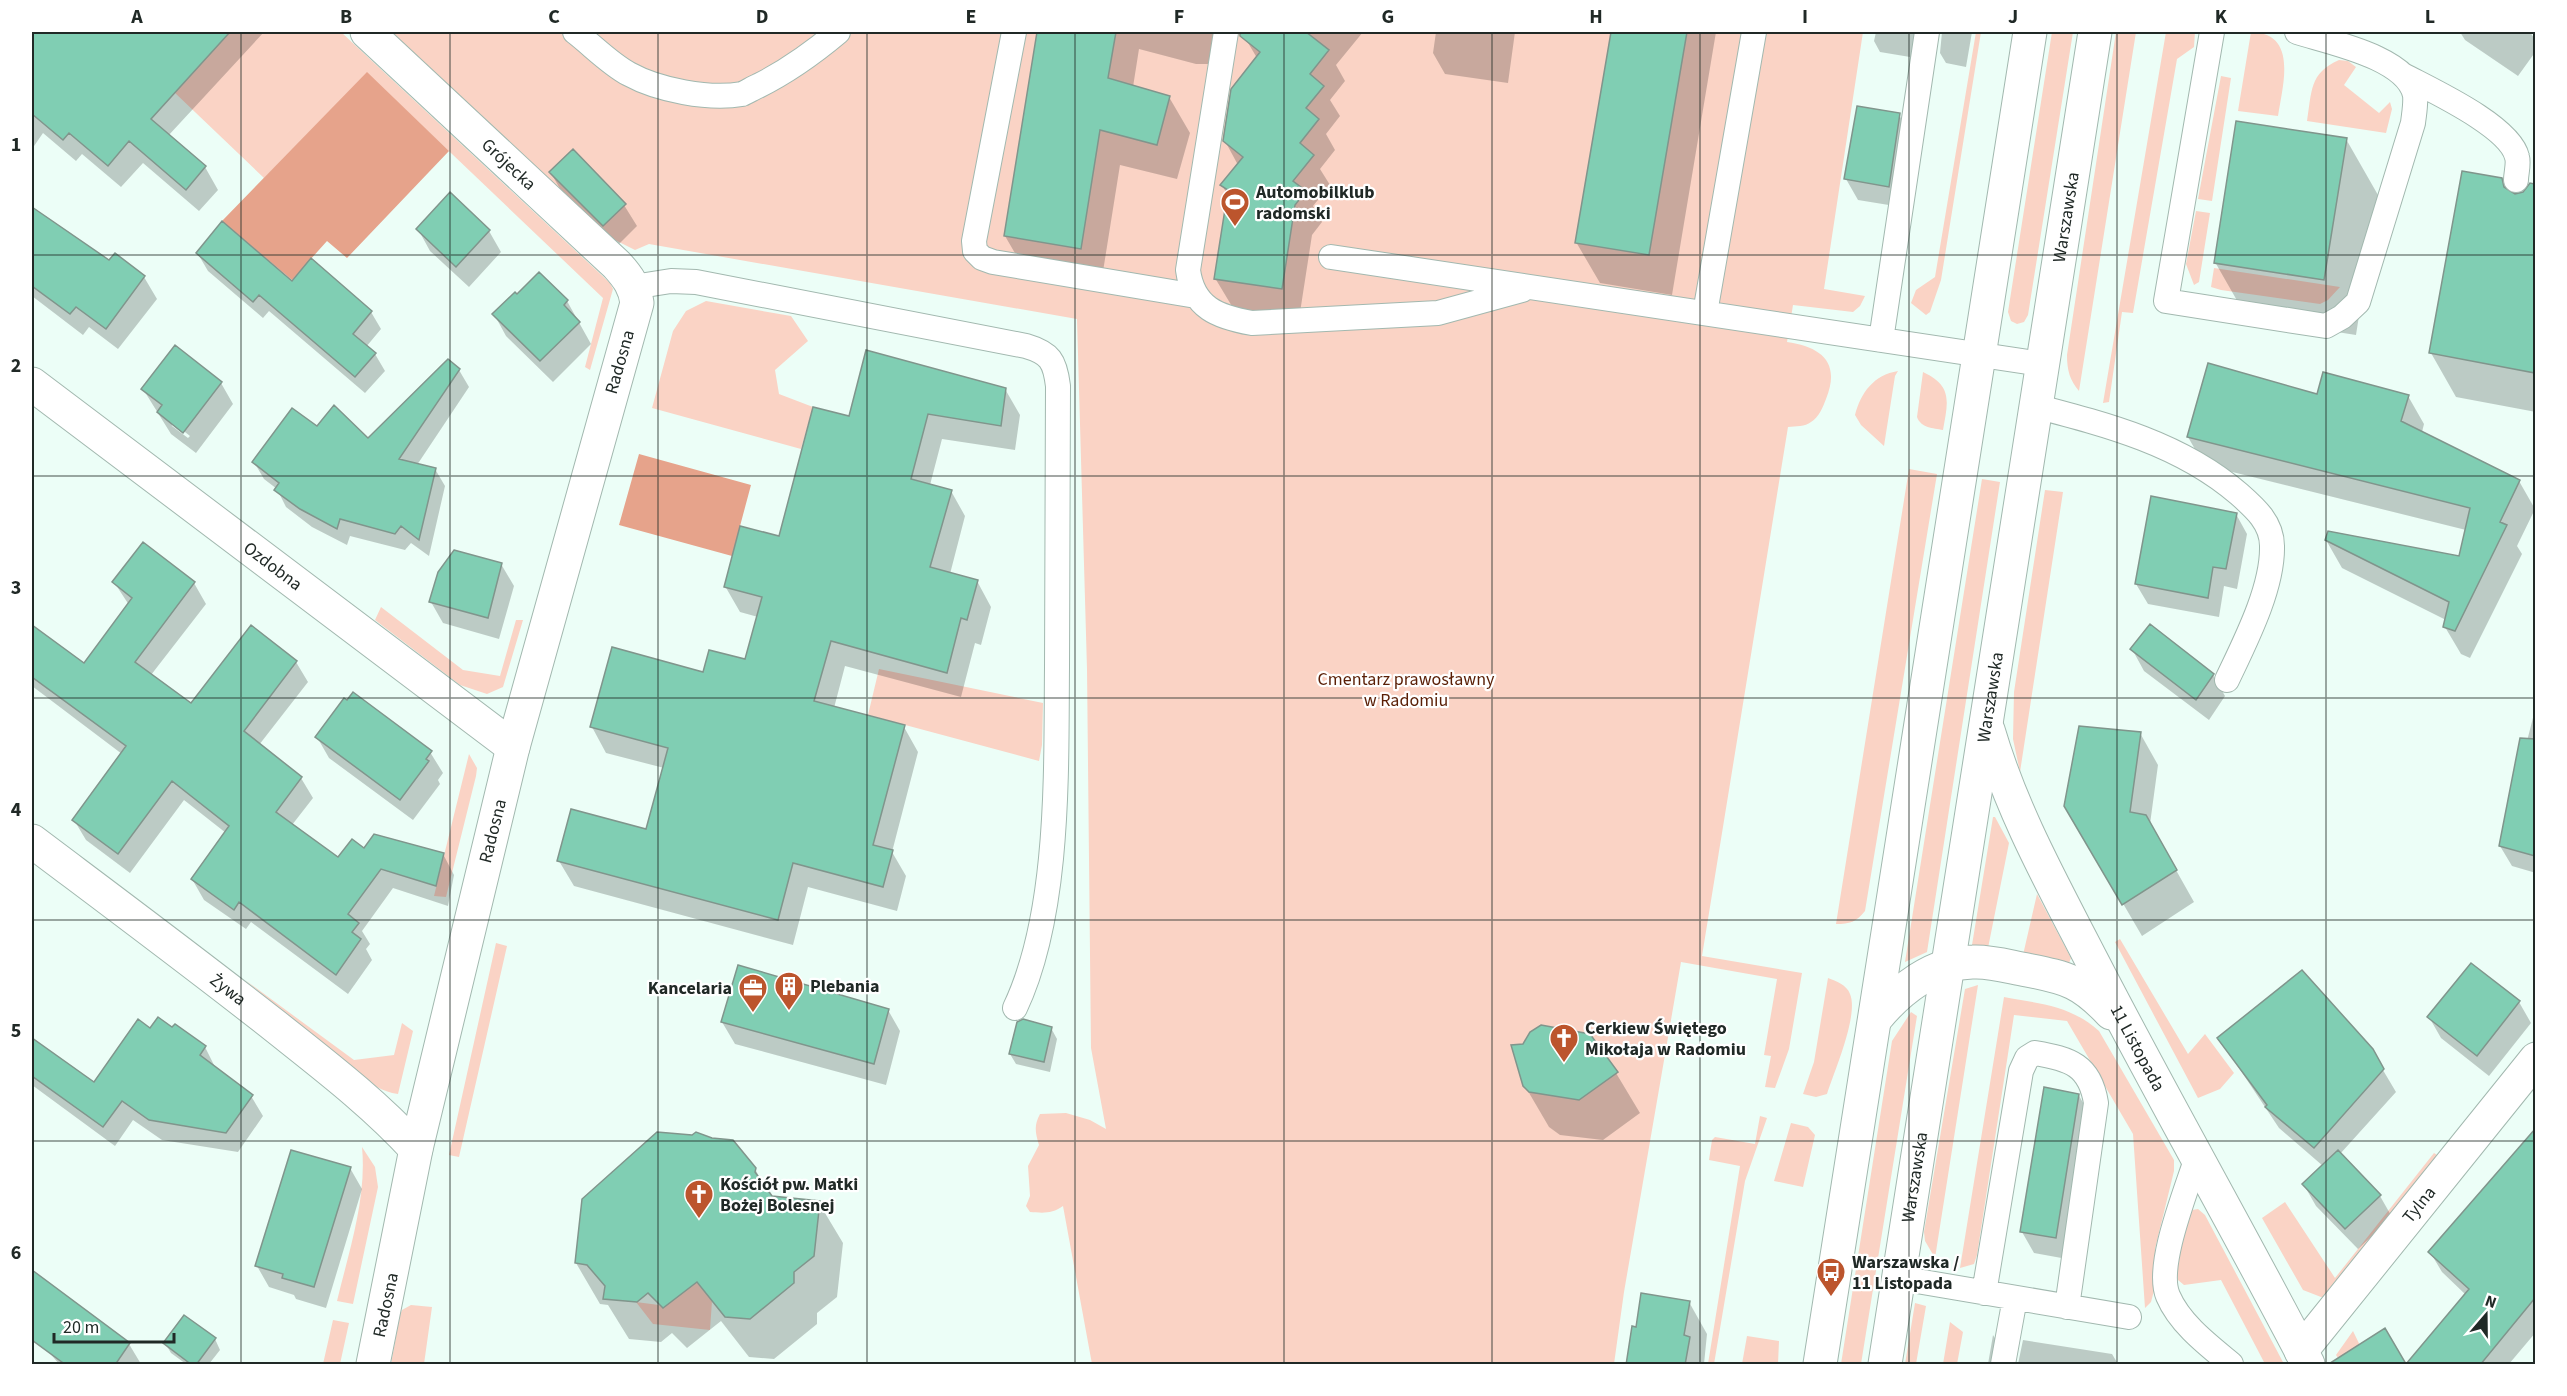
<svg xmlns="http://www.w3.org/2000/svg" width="2567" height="1396" font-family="'Source Sans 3',sans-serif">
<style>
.green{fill:#fad3c5}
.forest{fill:#e6a38b}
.shadow{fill:#0003;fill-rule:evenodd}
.building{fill:#80ceb3;stroke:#80958c;stroke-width:1.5}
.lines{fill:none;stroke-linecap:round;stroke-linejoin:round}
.lane-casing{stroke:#a2b8af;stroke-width:26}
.street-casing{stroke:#a2b8af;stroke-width:35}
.secondary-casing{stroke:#a2b8af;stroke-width:35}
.lane{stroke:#fff;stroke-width:24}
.street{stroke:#fff;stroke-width:33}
.secondary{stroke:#fff;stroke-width:33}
.grid{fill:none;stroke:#202926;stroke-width:1.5;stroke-opacity:0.55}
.labels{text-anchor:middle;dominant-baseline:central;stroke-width:4.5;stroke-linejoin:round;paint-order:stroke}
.street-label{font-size:18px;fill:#202926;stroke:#fff}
.poi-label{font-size:18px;font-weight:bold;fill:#202926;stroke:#fff;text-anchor:start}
.park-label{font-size:18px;fill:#5a1f06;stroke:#fff}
.neatline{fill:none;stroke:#202926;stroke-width:2}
.grid-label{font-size:20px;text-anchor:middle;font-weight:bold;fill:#202926}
</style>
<rect width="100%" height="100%" fill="#ecfef7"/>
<path class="green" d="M230 32H341L610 283 613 289 590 370 585 367 603 298 367 73 264 178 174 92Z
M379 32H1863L1824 289 1865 296 1860 306 1853 312 1793 305 1787 342C1821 347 1841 362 1826 399 1823 407 1819 417 1811 422 1805 427 1796 426 1788 427L1702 956 1802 973 1789 1049 1775 1088 1765 1087 1771 1056 1764 1055 1777 979 1681 962 1624 1292 1614 1364H1092L1063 1206C1052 1214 1043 1213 1030 1212L1026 1206 1030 1196 1028 1166 1039 1145C1035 1132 1034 1125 1040 1114L1066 1113 1090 1120 1106 1129 1091 1048 1087 669 1077 319 649 244 635 250 605 235Z
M1976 32H1981L1941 280 1930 312 1926 315 1911 303 1916 290 1935 277Z
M2052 32H2073L2028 315 2024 322 2017 324 2011 321 2008 312Z
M2116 32H2136L2079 391C2070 380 2067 371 2067 355Z
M2166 32H2195L2194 47 2177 59 2133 313 2122 312 2109 402 2103 403Z
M2251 32C2298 33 2283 84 2278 116L2238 111Z
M2339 60 2348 61 2356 67 2344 85 2379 113 2390 102 2392 109 2386 133 2307 121C2312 92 2309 73 2339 60Z
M2221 76 2231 78 2212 201 2198 199Z
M2196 211 2210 213 2199 282 2194 285 2186 264Z
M2214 268 2340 287 2328 300 2320 304 2221 290 2211 287Z
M706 301 791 316 808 341 775 370 779 394 813 407 801 449 652 408 673 331 686 311Z
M1898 371 1895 376 1884 446 1861 425 1855 415C1861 392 1874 375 1898 371Z
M1923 372C1953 386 1948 402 1943 430 1933 428 1921 428 1917 417Z
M1909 469 1937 474 1865 911C1856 922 1850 924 1836 924Z
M1982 479 2000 482 1927 952 1905 962Z
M2045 490 2063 492 2020 772 2013 739 2014 692Z
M381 607 463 670 500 676 516 620H523L503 687 487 694 460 685 375 620Z
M879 669 1043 703 1042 745 1039 761 868 715Z
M469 754 477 768 476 776 446 897 434 896Z
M1993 817H1995L2009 843 1988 948 1972 945Z
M2037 894 2071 958 2069 963 2023 955Z
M2120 939 2188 1054 2205 1034 2234 1073 2220 1089 2198 1098 2115 942Z
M496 943 507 946 459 1157 449 1155Z
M1828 978C1836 981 1847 985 1850 994 1859 1015 1834 1072 1827 1094L1816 1097 1803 1094 1814 1062Z
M245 980 354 1060 394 1055 402 1023 413 1031 398 1094C382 1092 370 1083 358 1074Z
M1978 985 1935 1258 1925 1241 1924 1232 1965 989Z
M2004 997C2040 1004 2070 1005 2099 1031L2174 1160V1171L2155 1249 2156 1283 2151 1302 2145 1308 2133 1134 2067 1021 2014 1015 1977 1255 1974 1264 1960 1268Z
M1911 1012 1917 1016 1861 1364H1841L1892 1041Z
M1760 1116 1767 1118 1745 1181 1714 1364H1708L1740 1166 1709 1160 1712 1140 1715 1137 1755 1144Z
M1791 1123 1808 1127 1815 1135 1803 1187 1774 1181Z
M362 1147 375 1167 378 1187 353 1304 337 1301C349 1251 367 1198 362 1147Z
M2434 1153 2442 1158 2329 1297H2321L2303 1290 2262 1218 2285 1202 2335 1278Z
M2198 1209 2205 1215 2284 1364H2265L2221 1280 2184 1285 2178 1280 2176 1271 2189 1215 2192 1210Z
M695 1280 712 1301 710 1330 653 1324 636 1302 659 1305 663 1308Z
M1915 1303 1926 1306 1916 1364H1905Z
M411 1305 432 1307 424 1364H391L400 1315 402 1310Z
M333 1320 349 1323 340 1364H323Z
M1950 1322 1963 1332 1957 1364H1943Z
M2353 1331 2369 1364H2342L2336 1355Z
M1747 1336 1779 1341 1778 1364H1742Z"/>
<path class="forest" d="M367 72 449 151 347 258 327 241 292 280 222 221Z
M639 454 751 485 732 556 619 525Z"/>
<path class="shadow" d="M32 32H264L168 136 205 167 218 190 199 211 143 163 121 187 82 154 76 161 43 133 32 149Z
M1038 32H1217L1208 64H1196L1139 49 1133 87 1169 97 1190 133 1177 179 1120 165 1101 284 1026 272 1005 236Z
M1255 32H1363L1336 65 1345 81 1330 100 1340 116 1326 134 1335 150 1320 169 1330 185 1313 206 1322 222 1312 235 1299 319 1233 308 1215 278 1228 196 1222 185 1238 165 1225 141 1257 58 1247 41Z
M1436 32H1515L1508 83 1445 74 1433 53Z
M1612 32H1716L1672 295 1600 283 1576 242Z
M1876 32H1924L1916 58 1880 52 1874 41Z
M1942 32H1972L1966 67 1946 63 1940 53Z
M2460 32H2530L2536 41V51L2518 76 2465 40Z
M1899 115 1912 136 1901 207 1858 200 1846 179Z
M2346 139 2378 195 2356 335 2247 318 2215 262Z
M551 173 624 205 637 226 616 247 563 194Z
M2501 179 2508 192 2514 196 2524 194 2530 184 2536 185V412L2456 397 2431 353Z
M32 208 110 262 115 255 144 277 157 299 118 349 89 327 83 335 32 296Z
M418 229 489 231 501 252 469 287 430 251Z
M198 254 292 283 311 260 371 312 381 329 366 347 375 354 385 371 365 393 269 311 263 318 208 271Z
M539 274 567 301 591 344 553 382 506 336 494 314 517 296Z
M459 370 469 387 417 465 435 469 445 486 429 556 411 543 405 550 350 536 347 545 312 527 286 507 277 489 264 479 254 462 317 429 368 440Z
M221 383 233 404 196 453 171 434 143 389ZM171 421 190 436 188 438 172 426Z
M1005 389 1020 415 1015 450 942 439 930 485 951 491 965 516 950 574 977 581 991 607 981 645 975 643 961 697 845 666 834 708 904 727 918 752 892 852 906 876 897 911 808 887 793 945 574 886 559 861 647 831 664 768 606 753 592 727 705 674 746 661 758 617 740 612 725 586 780 538 850 418Z
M2318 396H2408L2424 424 2422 432 2519 481 2535 509 2517 546 2522 554 2470 658 2461 654 2445 627 2446 620 2342 568 2326 540 2460 558 2466 530 2204 465 2188 437Z
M2236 514 2247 534 2237 589 2224 586 2219 617 2148 604 2136 584Z
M143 544 194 583 206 604 151 675 191 705 296 662 308 682 259 745 301 778 313 798 292 825 339 859 364 850 443 854 454 875 448 906 393 888 362 931 370 944 366 949 372 960 348 994 251 922 246 929 204 900 192 879 226 833 184 800 130 873 86 840 74 820 122 754 32 686V627L85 665 129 605 114 582Z
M501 564 514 586 499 639 443 623 431 602Z
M2132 649 2213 675 2225 696 2209 720 2144 671Z
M2536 706V873L2512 866 2500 846Z
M2140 733 2158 765 2150 824 2194 902 2142 936 2066 806Z
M317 737 430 752 443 773 438 780 440 784 413 820 329 758Z
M2519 1002 2531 1023 2489 1076 2441 1038 2429 1017Z
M888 1010 900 1031 886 1085 735 1044 722 1022Z
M1051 1028 1057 1039 1050 1072 1016 1064 1010 1054Z
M151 1030 205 1047 216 1069 251 1096 263 1116 238 1152 162 1140 133 1120 115 1146 32 1085V1039L95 1085Z
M2219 1038 2371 1050 2396 1092 2340 1154 2380 1196 2392 1217 2358 1249 2316 1206 2304 1185 2323 1166 2279 1128Z
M1616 1073 1640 1113 1603 1140 1560 1135 1549 1127 1525 1086Z
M2078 1094 2090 1115 2067 1259 2034 1253 2022 1232Z
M2536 1128V1332L2509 1364H2407L2466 1295 2442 1272 2430 1252Z
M350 1168 362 1189 326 1308 296 1299 294 1295 269 1287 257 1266Z
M755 1169 771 1198 819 1203 843 1243 837 1297 817 1313V1324L774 1359 749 1357 721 1321 687 1348 672 1333 661 1342 629 1339 608 1305 600 1304 576 1263Z
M56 1290 129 1344 141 1364H59L43 1345 32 1324Z
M1689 1302 1707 1334 1704 1364H1628Z
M1993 1335 1999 1345 1997 1364H1988Z
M215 1339 220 1350 209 1364H186L171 1353 165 1343Z
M2023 1340 2112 1354 2118 1364H2018Z"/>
<path class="building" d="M32 32H230L151 119 206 166 186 190 129 141 108 166 69 133 63 140 32 114Z
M1037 32H1116L1108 78 1170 96 1157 145 1100 130 1081 249 1004 236Z
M1240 32H1306L1329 50 1310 74 1324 86 1306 108 1319 119 1300 143 1314 155 1293 181 1306 191 1295 205 1282 289 1214 279 1228 190 1220 185 1243 157 1223 141 1231 89 1260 52 1240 36Z
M1611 32H1687L1649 255 1575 243Z
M1857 106 1900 113 1889 187 1844 179Z
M2236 121 2347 138 2324 280 2214 263Z
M573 149 626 204 603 226 549 172Z
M2462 171 2502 178 2504 187 2515 194 2523 192 2530 183 2535 184V373L2429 353Z
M450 192 490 230 456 267 416 229Z
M32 207 109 260 115 253 145 276 106 329 76 307 70 314 32 286Z
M222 221 292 281 311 258 372 311 353 334 376 353 355 377 259 295 253 302 196 253Z
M539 272 568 300 564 305 580 322 540 361 492 314 515 292 517 294Z
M175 345 222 382 183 433 157 412 162 405 141 389Z
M866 350 1006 388 1001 426 928 414 911 479 952 490 930 567 978 580 967 620 961 618 947 673 831 641 814 701 905 725 873 845 893 850 883 887 793 863 778 920 557 861 571 809 646 829 668 748 590 727 612 647 703 672 709 650 745 659 762 597 724 587 740 526 779 536 813 407 849 416Z
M448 359 460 369 399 459 436 468 419 540 401 526 395 534 340 519 337 529 300 509 274 490 279 483 252 462 292 408 317 426 334 405 368 438Z
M2208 363 2317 394 2323 372 2409 395 2401 421 2520 480 2500 522 2507 525 2455 631 2443 627 2449 602 2325 540 2328 531 2459 556 2470 508 2187 437Z
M2151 496 2237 513 2226 569 2213 567 2208 598 2135 584Z
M143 542 195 582 135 662 191 703 251 625 297 661 244 731 302 777 276 812 338 857 352 839 364 848 374 834 444 853 436 886 381 869 348 914 359 923 352 932 361 939 336 975 239 902 234 910 191 879 229 826 172 781 118 854 72 820 126 746 32 677V625L84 663 132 598 112 582Z
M454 550 502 563 488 618 429 602 438 572Z
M2150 624 2214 674 2196 700 2130 649Z
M353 692 432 751 426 759 429 761 400 800 315 737 344 698 347 700Z
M2079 726 2141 732 2130 812 2146 815 2177 870 2122 905 2064 806Z
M2520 738 2535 739V856L2499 846Z
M2471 963 2520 1001 2477 1056 2427 1017Z
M738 965 889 1009 874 1064 721 1022Z
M2302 970 2373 1049 2384 1069 2314 1148 2265 1107 2267 1105 2217 1038Z
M158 1017 172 1027 175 1024 206 1046 200 1055 253 1095 226 1133 149 1120 122 1101 103 1127 32 1076V1038L94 1082 138 1019 150 1028Z
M1023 1019 1052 1027 1044 1062 1009 1054 1017 1022Z
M1541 1025 1590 1034 1618 1072 1579 1100 1529 1092 1523 1086 1511 1045 1523 1044 1530 1032Z
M2044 1087 2079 1094 2056 1238 2020 1232Z
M2535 1129V1298L2480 1365H2327L2385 1328 2406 1364 2469 1289 2428 1252Z
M657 1132 692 1135 696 1132 712 1138 733 1140 756 1168 755 1172 772 1196 820 1201 814 1256 794 1272V1283L750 1319 725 1317 697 1282 663 1308 648 1293 637 1302 603 1299 605 1286 587 1265 575 1263 582 1199Z
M291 1150 351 1167 314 1287 282 1278 283 1274 255 1266Z
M2338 1150 2381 1195 2345 1229 2302 1184Z
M32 1270 130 1343 115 1365H66L32 1340Z
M1641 1293 1690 1301 1684 1335 1690 1337 1685 1365H1626L1632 1326 1636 1327Z
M184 1315 216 1338 196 1365H192L163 1343Z"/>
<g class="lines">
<g class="lane-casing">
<path id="lane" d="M575 32C592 45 610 64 629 74 658 90 709 100 742 94 747 92 753 88 758 86 788 71 813 53 838 32
M1014 32 974 241 975 251 982 258 993 262 1196 296
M1226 32 1188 270C1193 308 1218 317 1252 323L1438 313 1522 290
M2212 32 2166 301 2326 326 2342 317 2358 302 2413 123C2414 114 2416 104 2415 95 2407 57 2328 42 2297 32
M2403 75C2431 90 2510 126 2517 157 2519 164 2516 173 2516 180
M1331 257 2041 364
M633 287 671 281 696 282 1026 346C1050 353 1055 361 1058 386 1058 480 1057 574 1057 668 1056 772 1060 913 1015 1008
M1705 313 1754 32
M1881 340 1927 32
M2035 406C2108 425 2181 444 2239 494 2255 508 2272 523 2272 546 2273 588 2245 642 2227 680
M2197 1157C2187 1189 2155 1266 2168 1296 2180 1324 2208 1345 2231 1364
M1899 1278 2129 1317
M1984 1293 2021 1071 2027 1058 2035 1053C2070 1059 2090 1065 2096 1103L2067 1307
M2003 1364 2015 1298"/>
</g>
<g class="street-casing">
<g id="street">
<path id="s1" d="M367 32 617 265C628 277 635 287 637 303L513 747 416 1149 373 1364"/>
<path id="s2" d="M32 384 513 747"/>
<path id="s3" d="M32 841C113 902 195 963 275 1026 324 1065 374 1103 416 1149"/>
<path id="s4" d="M2301 1351 2536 1059"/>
</g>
</g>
<g class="secondary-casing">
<g id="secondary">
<path id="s5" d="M1988 730C2012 812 2053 885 2092 961 2162 1097 2238 1229 2308 1364"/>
<path d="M1876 1018C1899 990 1934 962 1973 962 1991 961 2010 967 2027 970 2068 978 2082 982 2111 1013"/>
<path d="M1820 1364 2030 32"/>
<path id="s6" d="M1885 1364 2095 32"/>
</g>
</g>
<use href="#lane" class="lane"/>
<use href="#street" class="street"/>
<use href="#secondary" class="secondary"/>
</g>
<path class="grid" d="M241 32V1364M450 32V1364M658 32V1364M867 32V1364M1075 32V1364M1284 32V1364M1492 32V1364M1700 32V1364M1909 32V1364M2117 32V1364M2326 32V1364M32 255H2536M32 476H2536M32 698H2536M32 920H2536M32 1141H2536"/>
<defs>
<g id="stadium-pin" transform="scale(1.5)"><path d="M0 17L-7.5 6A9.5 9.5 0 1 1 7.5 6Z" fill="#bc552d" stroke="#fff"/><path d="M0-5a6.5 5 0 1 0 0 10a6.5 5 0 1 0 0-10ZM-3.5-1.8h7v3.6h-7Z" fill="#fff"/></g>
<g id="building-pin" transform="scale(1.5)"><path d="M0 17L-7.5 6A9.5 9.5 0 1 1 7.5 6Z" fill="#bc552d" stroke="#fff"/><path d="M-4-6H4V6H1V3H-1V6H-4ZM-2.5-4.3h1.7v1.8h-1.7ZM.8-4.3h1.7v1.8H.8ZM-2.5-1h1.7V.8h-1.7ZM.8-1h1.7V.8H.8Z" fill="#fff"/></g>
<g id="office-pin" transform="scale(1.5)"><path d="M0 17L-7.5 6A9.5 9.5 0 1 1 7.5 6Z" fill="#bc552d" stroke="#fff"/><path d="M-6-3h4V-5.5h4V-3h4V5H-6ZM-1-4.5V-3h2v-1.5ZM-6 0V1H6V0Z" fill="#fff"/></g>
<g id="church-pin" transform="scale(1.5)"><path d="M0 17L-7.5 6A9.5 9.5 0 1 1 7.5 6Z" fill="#bc552d" stroke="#fff"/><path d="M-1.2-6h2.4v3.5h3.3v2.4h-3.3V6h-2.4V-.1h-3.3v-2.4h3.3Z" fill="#fff"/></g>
<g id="bus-pin" transform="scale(1.5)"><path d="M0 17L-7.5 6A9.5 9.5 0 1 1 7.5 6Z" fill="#bc552d" stroke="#fff"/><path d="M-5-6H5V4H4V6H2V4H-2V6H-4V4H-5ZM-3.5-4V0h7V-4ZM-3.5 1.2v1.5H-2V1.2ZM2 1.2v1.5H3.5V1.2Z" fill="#fff"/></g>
</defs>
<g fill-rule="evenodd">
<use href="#stadium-pin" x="1235" y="202"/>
<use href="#building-pin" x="789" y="986"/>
<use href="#office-pin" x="753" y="988"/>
<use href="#church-pin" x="1564" y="1038"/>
<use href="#church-pin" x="699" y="1194"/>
<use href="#bus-pin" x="1831" y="1272"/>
</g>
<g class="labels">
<g class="street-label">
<text stroke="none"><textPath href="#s1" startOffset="194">Grójecka</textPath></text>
<text stroke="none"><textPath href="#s6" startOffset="1161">Warszawska</textPath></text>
<text transform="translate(620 362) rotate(-74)">Radosna</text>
<text stroke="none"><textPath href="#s2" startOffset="302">Ozdobna</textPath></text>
<text stroke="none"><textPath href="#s6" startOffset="675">Warszawska</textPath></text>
<text transform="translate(493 831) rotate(-76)">Radosna</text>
<text stroke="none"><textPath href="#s3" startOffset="246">Żywa</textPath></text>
<text stroke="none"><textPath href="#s5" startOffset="352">11 Listopada</textPath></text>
<text stroke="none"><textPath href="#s6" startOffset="189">Warszawska</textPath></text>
<text stroke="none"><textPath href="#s4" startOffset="188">Tylna</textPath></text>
<text transform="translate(386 1305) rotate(-78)">Radosna</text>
</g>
<g class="poi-label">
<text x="1256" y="192">Automobilklub<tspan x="1256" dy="21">radomski</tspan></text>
<text x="810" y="986">Plebania</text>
<text x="732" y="988" text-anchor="end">Kancelaria</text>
<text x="1585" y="1028">Cerkiew Świętego<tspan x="1585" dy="21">Mikołaja w Radomiu</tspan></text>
<text x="720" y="1184">Kościół pw. Matki<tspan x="720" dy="21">Bożej Bolesnej</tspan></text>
<text x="1852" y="1262">Warszawska /<tspan x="1852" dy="21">11 Listopada</tspan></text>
</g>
<g class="park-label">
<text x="1406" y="679">Cmentarz prawosławny<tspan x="1406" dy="21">w Radomiu</tspan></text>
</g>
</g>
<rect width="2567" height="1396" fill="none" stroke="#ffffff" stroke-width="66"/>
<g transform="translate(2486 1315) rotate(20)" stroke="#ffffff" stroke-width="4.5" paint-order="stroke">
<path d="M0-4.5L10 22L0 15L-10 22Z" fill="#202926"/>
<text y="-9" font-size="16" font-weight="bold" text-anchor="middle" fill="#202926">N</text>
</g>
<path d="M54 1333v9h120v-9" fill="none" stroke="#202926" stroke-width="3"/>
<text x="63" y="1333" font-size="18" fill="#202926" stroke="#ffffff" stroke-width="4.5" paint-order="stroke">20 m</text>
<rect x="33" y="33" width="2501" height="1330" class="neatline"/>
<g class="grid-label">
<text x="137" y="23">A</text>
<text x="346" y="23">B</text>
<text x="554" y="23">C</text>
<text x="762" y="23">D</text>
<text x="971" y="23">E</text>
<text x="1179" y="23">F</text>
<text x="1388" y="23">G</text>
<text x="1596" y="23">H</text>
<text x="1805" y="23">I</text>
<text x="2013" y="23">J</text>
<text x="2221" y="23">K</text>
<text x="2430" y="23">L</text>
<text x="16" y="151">1</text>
<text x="16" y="372">2</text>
<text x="16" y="594">3</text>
<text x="16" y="816">4</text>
<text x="16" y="1037">5</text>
<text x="16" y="1259">6</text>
</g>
</svg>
